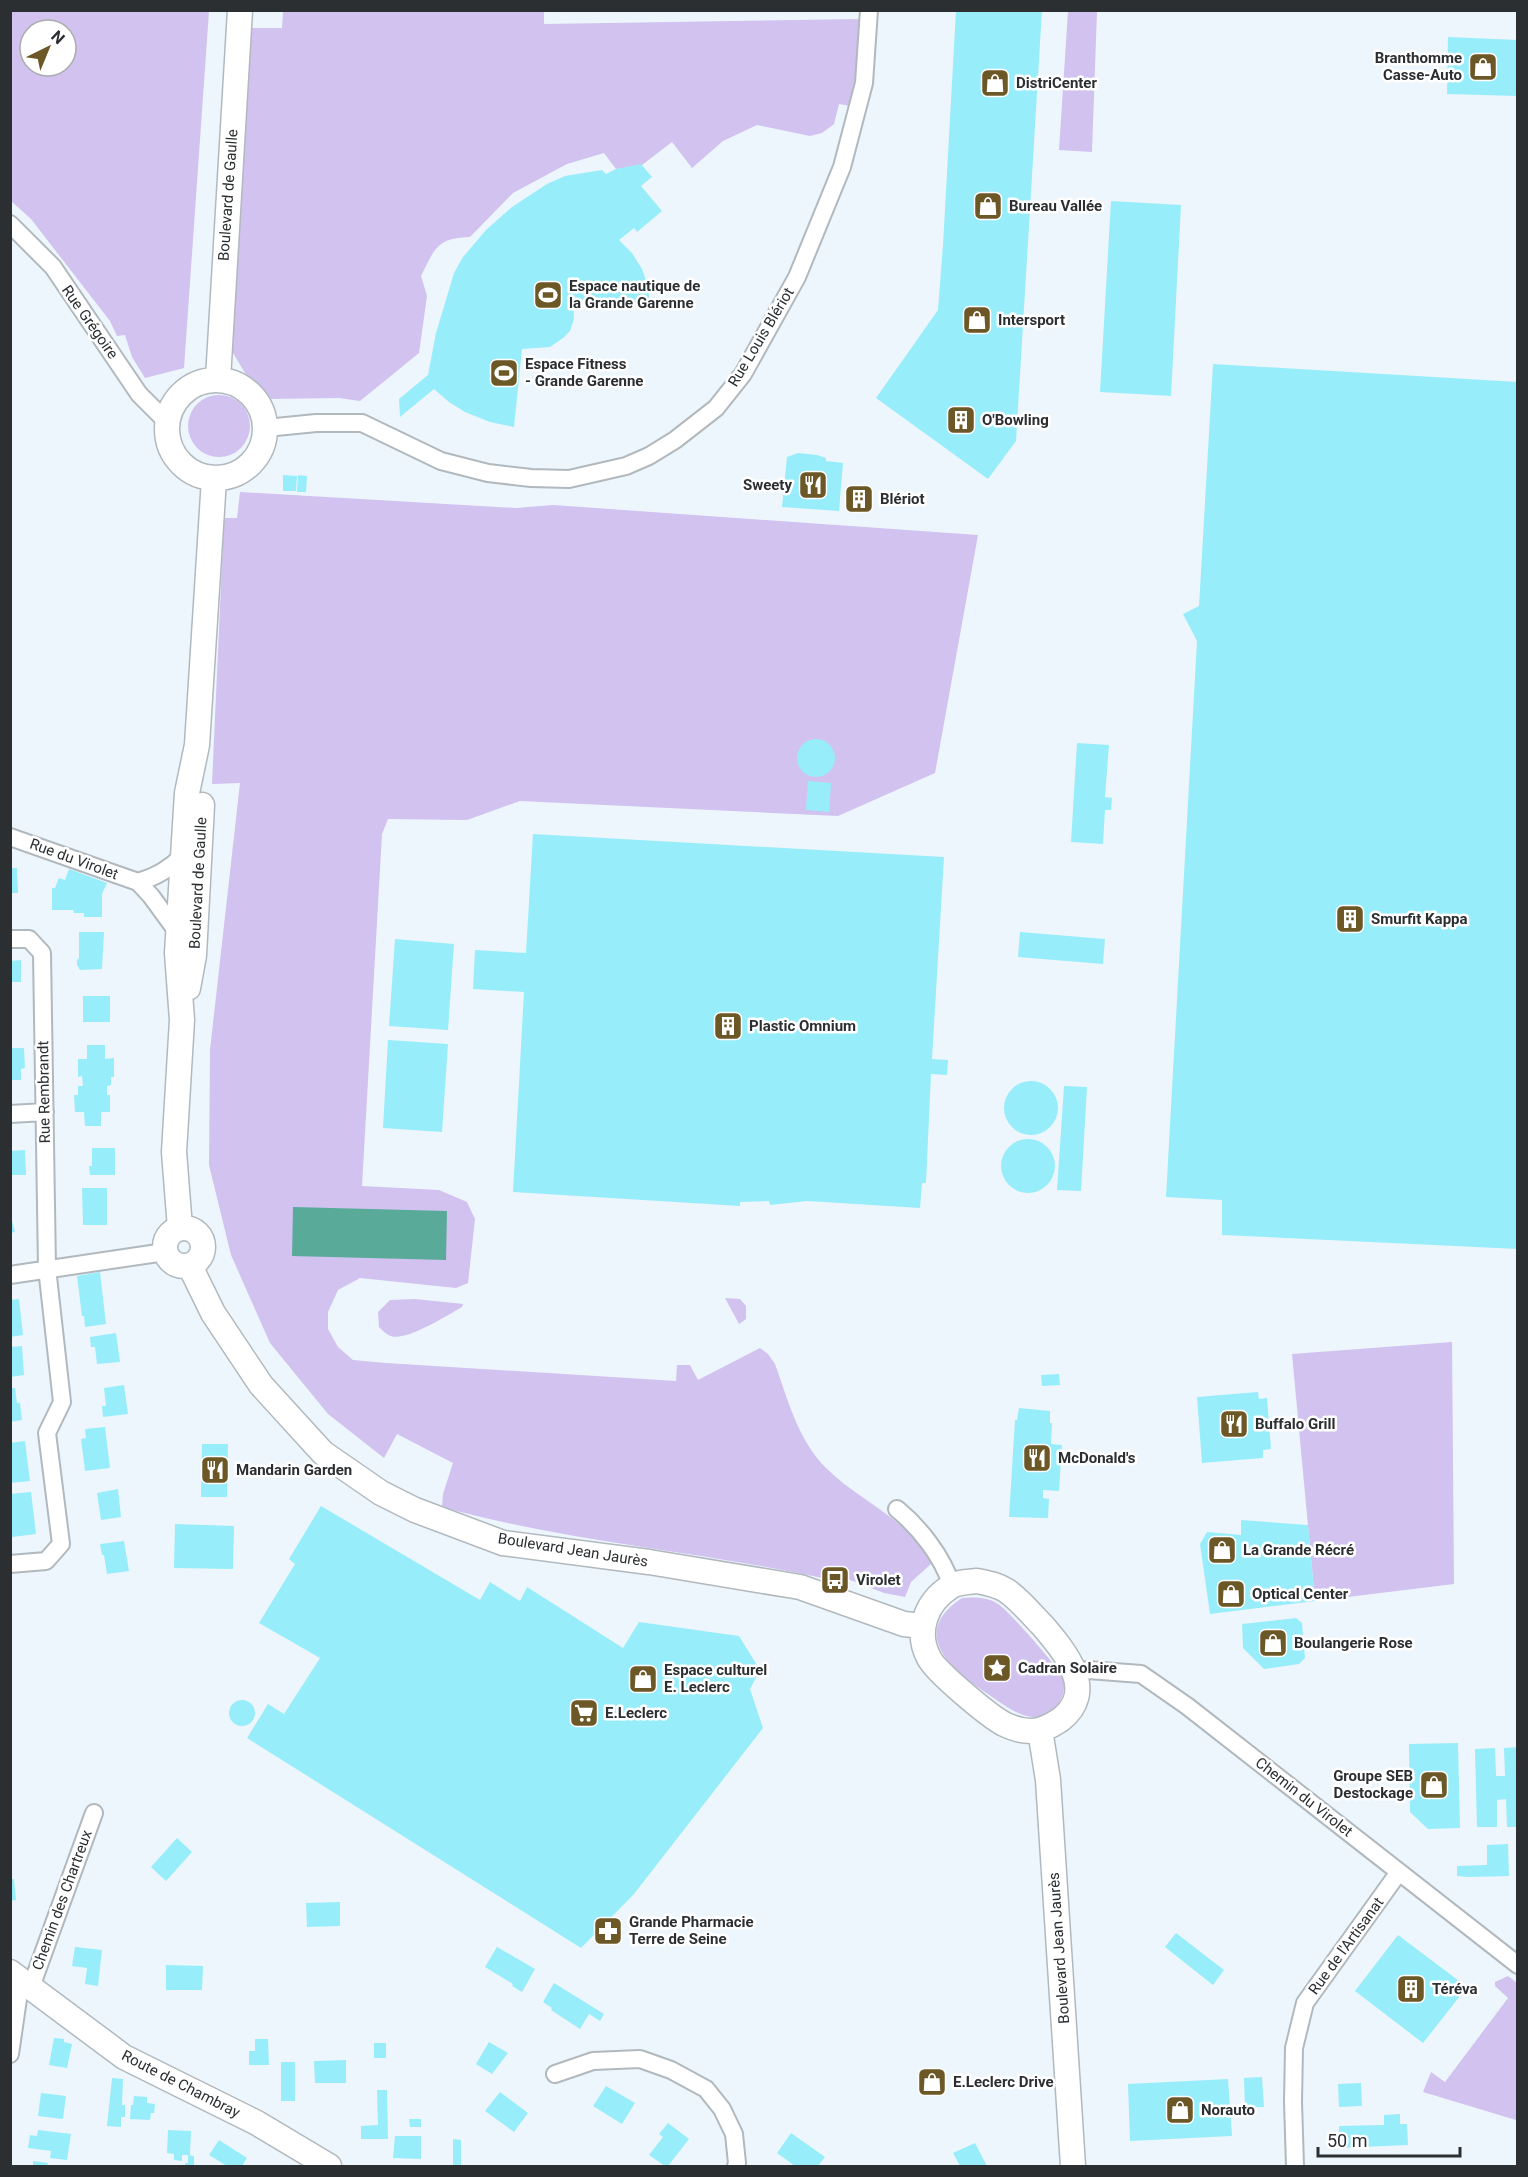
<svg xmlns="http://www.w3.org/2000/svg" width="1528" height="2177" font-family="Roboto,sans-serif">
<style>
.green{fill:#d1c2f0;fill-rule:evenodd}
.water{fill:#59aa99}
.building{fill:#98edfb}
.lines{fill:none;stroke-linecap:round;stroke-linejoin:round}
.street-casing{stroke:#b1b9be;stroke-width:20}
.secondary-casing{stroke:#b1b9be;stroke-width:27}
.street{stroke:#fff;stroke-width:16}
.secondary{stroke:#fff;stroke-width:24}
.labels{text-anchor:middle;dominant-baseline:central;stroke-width:5;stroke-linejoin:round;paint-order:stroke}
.poi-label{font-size:15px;font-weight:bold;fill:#2c2f31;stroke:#fff;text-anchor:start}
.street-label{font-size:15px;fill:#2c2f31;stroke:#fff}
</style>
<rect width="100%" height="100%" fill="#edf6fc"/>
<path class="green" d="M11 10 209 11 184 368 145 378 132 357 125 335 117 336 110 321 31 219 11 201ZM30 30H66V66H30Z
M283 11H544V24L861 19 857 68 850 106 839 104 834 124 822 133 810 136 757 125 723 141 692 168 672 142 642 165 616 169 604 153 567 164 513 193 470 237C437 238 435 248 421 276L427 296 419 353 360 401 339 398 268 399 245 373 233 353 231 330 251 28H282Z
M1068 11H1097L1092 152 1059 150Z
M188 426a31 31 0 1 1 62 0a31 31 0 1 1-62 0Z
M240 492 516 508 553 505 978 535 935 773 838 816 520 801 467 820 388 819 382 834 362 1186 439 1190 467 1202 475 1219 468 1283 456 1288 360 1278 338 1290 328 1312V1329L338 1347 353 1360 386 1363 676 1381 677 1365H690L698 1380 760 1348 768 1354 775 1364C788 1400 798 1440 826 1468 860 1502 909 1519 932 1563L911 1582 905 1597 884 1593 830 1572 827 1579C699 1551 568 1542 442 1507L443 1494 453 1463 397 1434 384 1458 328 1414 270 1343 231 1255 209 1165 210 1050 240 783 212 784 224 518H237Z
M725 1298 740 1299 746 1306V1319L739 1324Z
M415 1299 463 1304 462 1307C448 1315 405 1342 391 1336 387 1335 382 1330 379 1327L378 1312 390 1300Z
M1452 1342 1454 1584 1315 1601 1292 1354Z
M962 1598C974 1597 988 1597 998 1604 1009 1611 1056 1665 1062 1676 1067 1687 1062 1702 1053 1709 1048 1714 1039 1718 1032 1717 1016 1715 1001 1703 988 1694 951 1670 908 1633 962 1598Z
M1508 1976 1517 1983 1518 2118 1516 2120 1423 2092 1431 2072 1445 2082 1508 1998 1495 1986V1982Z"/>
<path class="water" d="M293 1207 447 1211 446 1260 292 1256Z"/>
<path class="building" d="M956 10H1042L1016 441 988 479 876 398 938 310 943 245Z
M1448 37 1518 40V96L1447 94Z
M641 164 652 177 641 186 662 211 637 232 634 228 619 240 632 253 642 269 647 283 651 307 573 299 574 319 570 331 563 338 550 347 522 349 514 427 490 422 465 412 449 402 434 389 400 417 399 399 428 375 436 333 454 273 463 257 486 230 512 207 547 184 565 176 602 170 606 174 616 169Z
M1111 201 1181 205 1171 396 1100 392Z
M1213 364 1518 382V1249L1222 1235V1200L1166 1197 1197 641 1183 614 1199 606Z
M798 453 817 455 826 458V461L843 463 839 511 782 507 787 457Z
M283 475 297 476 296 491H283Z
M298 475 307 476 306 492H297Z
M860 493 864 497 851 514 847 510Z
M797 758a19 19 0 1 1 38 0a19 19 0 1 1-38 0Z
M1077 743 1109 745 1105 797 1112 798 1111 810H1105L1103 844 1071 842Z
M808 781 831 783 829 812 806 810Z
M533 834 944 857 932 1059 948 1060 947 1075 931 1074 926 1183H922L920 1208 807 1201 770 1205 769 1201 740 1202V1206L513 1192 524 992 473 989 475 950 526 953Z
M10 868H17L18 893H10Z
M69 869 107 883 102 894V917H84V913H74L73 910H52V888H55L59 878 65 880Z
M79 932H104L102 969 80 970 77 965V960L79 958Z
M1020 932 1105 939 1103 964 1018 957Z
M395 939 454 944 448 1030 389 1026Z
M21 960V982H10V961Z
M83 996H110V1022H83Z
M388 1040 448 1044 442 1132 383 1128Z
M87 1045H105V1059L114 1058V1077H111V1085L107 1086V1095H110V1112H101V1126H85L84 1112H75L74 1095H78V1086H83L82 1076 78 1077V1059H87Z
M10 1048H24L25 1068 21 1069V1080H10Z
M1004 1108a27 27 0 1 1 54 0a27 27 0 1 1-54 0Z
M1064 1086 1087 1087 1081 1191 1057 1190Z
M1001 1166a27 27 0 1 1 54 0a27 27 0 1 1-54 0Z
M92 1148H115V1175H90L89 1166H92Z
M25 1150 26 1175H10V1151Z
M82 1188H107V1225H83Z
M10 1213 15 1232 10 1233Z
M100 1272 106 1324 85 1327 84 1316H82L77 1276Z
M19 1299 23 1335 10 1337V1300Z
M116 1333 120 1362 97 1364 95 1347H91L90 1337Z
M22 1346 24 1375 10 1377V1347Z
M1059 1374 1060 1385 1042 1386 1041 1375Z
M124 1385 128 1414 103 1417 102 1406H106L104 1388Z
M10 1388H15L17 1403H20L22 1420 10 1422Z
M1258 1392 1259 1399 1267 1398 1271 1449 1263 1450V1458L1202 1463 1197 1397Z
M1019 1408 1050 1411V1423H1052L1051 1444 1062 1445 1059 1491 1043 1490V1498L1049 1499 1048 1518 1009 1517 1015 1420H1017Z
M105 1427 110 1468 85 1471 81 1439 86 1438 85 1429Z
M25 1441 30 1481 10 1483V1443Z
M202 1444H228L227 1497H201Z
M118 1489 121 1517 101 1520 97 1493Z
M31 1492 36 1534 12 1537 10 1494Z
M321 1506 480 1600 490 1582 520 1601 527 1587 623 1648 639 1622 739 1636 760 1670 750 1689 763 1728 634 1894 581 1948 247 1738 268 1704 284 1714 320 1658 259 1623 295 1564 289 1559Z
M1241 1520 1308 1525 1315 1601 1210 1614 1200 1544 1207 1532 1241 1535Z
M175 1524 234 1526 233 1569 174 1568Z
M124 1541 129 1571 107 1574 104 1555H102L100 1544Z
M1296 1618 1302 1623 1305 1658 1299 1664 1264 1669 1243 1648 1242 1624Z
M229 1713a13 13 0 1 1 26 0a13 13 0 1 1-26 0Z
M1458 1743 1460 1828 1428 1829 1410 1812 1409 1744Z
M1518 1747V1827H1507L1506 1799 1497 1800V1827H1477L1475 1749 1495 1748 1496 1776H1505L1504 1748Z
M177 1838 192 1852 166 1881 151 1867Z
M1508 1844 1509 1876 1468 1877 1457 1876V1866L1487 1865V1845Z
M10 1879H14L16 1900 10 1901Z
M340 1902V1926L307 1927 306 1903Z
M1176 1933 1224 1970 1213 1985 1165 1947Z
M1398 1935 1467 1987 1423 2043 1355 1991Z
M75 1947 102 1950 98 1986 85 1984 87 1968 72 1966Z
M497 1947 535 1969 522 1992 512 1986 513 1984 485 1967Z
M166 1965 203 1966 202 1990H166Z
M554 1983 604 2014 600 2021 589 2014 580 2029 551 2010 552 2008 543 2002Z
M54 2038 64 2039V2042L72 2044 67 2068 49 2065Z
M255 2039H268L269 2065H249V2051H255Z
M489 2042 508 2053 492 2074 476 2064Z
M374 2043H386V2058H374Z
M346 2060V2083H315L314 2061Z
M281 2062H295V2101H281Z
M1262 2077 1264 2107H1245L1244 2078Z
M112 2078 123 2079 122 2105H125V2117H121V2127L107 2126Z
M1228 2079 1232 2136 1130 2141 1128 2084Z
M1361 2083 1362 2106 1339 2107 1338 2084Z
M606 2086 635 2103 622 2124 593 2106Z
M377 2090H387L388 2139H361V2126L378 2125Z
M500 2092 528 2113 514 2132 485 2111Z
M41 2093 66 2096 63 2119 38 2116Z
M134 2096 147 2097V2103L155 2104 154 2113H151L150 2120 130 2119 131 2105H133Z
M1400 2114V2124H1407L1408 2145 1340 2148 1339 2126 1384 2125V2115Z
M409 2119H421V2127H410Z
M668 2123 689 2139 668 2166H665L649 2155 663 2137 659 2134Z
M38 2130 71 2134 67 2160 50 2158 51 2151 28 2148 30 2135 37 2136Z
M168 2130 191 2131 190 2155H188L194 2156V2166H185V2163H188V2155H182V2161L174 2160V2154L167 2153Z
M791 2133 825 2157 818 2166H795L777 2153Z
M395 2136H421V2159L393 2158Z
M453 2139 461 2140V2166H453Z
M219 2140 247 2158 242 2166H227L209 2155Z
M975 2143 987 2166H960L953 2153Z
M33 2161 48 2163 47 2166H33Z"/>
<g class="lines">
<g class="street-casing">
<path id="street" d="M10 224 53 267 139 394 167 422
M266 428 316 423H362L441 461 488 473 531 478 569 479 626 466 649 456 675 440 716 408 743 374 797 277 842 167 864 83 869 10
M10 837 138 882 151 896 178 933
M138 882C156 877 170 869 183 855
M10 939H29L42 953 47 1268 62 1402 47 1433 61 1544 46 1561 10 1564
M10 1114 45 1112
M10 1275 165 1252
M897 1509C920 1528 942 1556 952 1586
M1075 1673 1088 1670 1141 1674 1187 1706 1518 1965
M31 1987 94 1813
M10 2054 21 1978
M555 2074 593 2061 640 2059 671 2070 706 2089 722 2109 734 2134 737 2163 736 2166
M1295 2166 1293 2102 1294 2048 1305 2003 1399 1872"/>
</g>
<g class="secondary-casing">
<path id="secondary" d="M218 379 240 10
M167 429a49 49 0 1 1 98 0a49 49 0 1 1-98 0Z
M188 988 194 955 202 805
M165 1247a19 19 0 1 1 38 0a19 19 0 1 1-38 0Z
M180 1228 174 1152 182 1020 177 953 187 793 197 745 214 479
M190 1266 213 1313 261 1385 323 1453 381 1493 415 1510 503 1543 649 1562 800 1587 904 1624 922 1626
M977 1581C988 1583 998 1585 1007 1591 1020 1600 1032 1615 1043 1626 1065 1652 1098 1691 1060 1720 1051 1726 1042 1731 1031 1731 1023 1731 1012 1728 1004 1724 989 1716 936 1672 929 1658 915 1632 926 1602 950 1587 957 1582 969 1582 977 1581Z
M1040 1730 1048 1780 1073 2166
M10 1972 124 2057 257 2123 329 2166"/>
</g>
<use href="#street" class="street"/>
<use href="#secondary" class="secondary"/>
</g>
<defs>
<g id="shop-square" transform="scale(1.5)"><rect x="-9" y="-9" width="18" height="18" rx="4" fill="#6c5827" stroke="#fff"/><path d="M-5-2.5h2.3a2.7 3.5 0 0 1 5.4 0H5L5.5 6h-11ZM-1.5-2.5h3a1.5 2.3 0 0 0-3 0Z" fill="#fff"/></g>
<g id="stadium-square" transform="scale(1.5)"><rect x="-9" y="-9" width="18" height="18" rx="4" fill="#6c5827" stroke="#fff"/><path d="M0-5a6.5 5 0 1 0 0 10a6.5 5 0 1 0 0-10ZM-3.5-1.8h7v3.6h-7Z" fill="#fff"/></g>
<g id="building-square" transform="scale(1.5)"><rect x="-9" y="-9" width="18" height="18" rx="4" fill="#6c5827" stroke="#fff"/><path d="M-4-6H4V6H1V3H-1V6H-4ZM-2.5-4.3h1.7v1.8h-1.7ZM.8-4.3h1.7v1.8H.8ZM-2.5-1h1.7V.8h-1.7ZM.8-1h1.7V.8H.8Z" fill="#fff"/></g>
<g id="restaurant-square" transform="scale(1.5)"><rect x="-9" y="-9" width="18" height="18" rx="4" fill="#6c5827" stroke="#fff"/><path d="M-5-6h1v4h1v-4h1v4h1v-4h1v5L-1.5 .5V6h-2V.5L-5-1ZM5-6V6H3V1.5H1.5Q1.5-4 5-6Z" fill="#fff"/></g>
<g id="bus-square" transform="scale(1.5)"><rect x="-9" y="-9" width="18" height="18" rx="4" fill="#6c5827" stroke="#fff"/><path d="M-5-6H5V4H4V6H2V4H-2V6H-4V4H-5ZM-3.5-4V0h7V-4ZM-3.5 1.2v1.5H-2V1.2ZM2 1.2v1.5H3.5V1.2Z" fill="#fff"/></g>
<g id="sight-square" transform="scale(1.5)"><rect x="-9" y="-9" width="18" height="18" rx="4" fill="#6c5827" stroke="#fff"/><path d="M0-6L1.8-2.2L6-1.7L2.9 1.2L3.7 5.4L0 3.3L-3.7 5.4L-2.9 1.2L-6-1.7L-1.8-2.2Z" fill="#fff"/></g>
<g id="supermarket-square" transform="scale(1.5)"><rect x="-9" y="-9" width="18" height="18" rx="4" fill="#6c5827" stroke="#fff"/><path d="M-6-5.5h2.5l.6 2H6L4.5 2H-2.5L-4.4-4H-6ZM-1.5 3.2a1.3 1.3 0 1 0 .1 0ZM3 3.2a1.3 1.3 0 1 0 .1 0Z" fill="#fff"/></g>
<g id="pharmacy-square" transform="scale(1.5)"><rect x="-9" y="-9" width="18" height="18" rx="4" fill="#6c5827" stroke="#fff"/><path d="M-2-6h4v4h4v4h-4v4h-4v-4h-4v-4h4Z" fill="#fff"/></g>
</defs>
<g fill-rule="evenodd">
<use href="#shop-square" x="1483" y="67"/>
<use href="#shop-square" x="995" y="83"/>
<use href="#shop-square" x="988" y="206"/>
<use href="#stadium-square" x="548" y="295"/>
<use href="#shop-square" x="977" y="320"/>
<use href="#stadium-square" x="504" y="373"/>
<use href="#building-square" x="961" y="420"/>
<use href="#restaurant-square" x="813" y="485"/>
<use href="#building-square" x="859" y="499"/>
<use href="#building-square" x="1350" y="919"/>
<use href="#building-square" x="728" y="1026"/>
<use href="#restaurant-square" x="1234" y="1424"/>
<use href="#restaurant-square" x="1037" y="1458"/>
<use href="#restaurant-square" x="215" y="1470"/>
<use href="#shop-square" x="1222" y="1550"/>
<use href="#bus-square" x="835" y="1580"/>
<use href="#shop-square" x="1231" y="1594"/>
<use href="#shop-square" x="1273" y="1643"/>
<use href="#sight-square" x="997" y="1668"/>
<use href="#shop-square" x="643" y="1679"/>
<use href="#supermarket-square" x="584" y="1713"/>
<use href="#shop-square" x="1434" y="1785"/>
<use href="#pharmacy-square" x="608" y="1931"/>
<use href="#building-square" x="1411" y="1989"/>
<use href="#shop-square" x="932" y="2082"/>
<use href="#shop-square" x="1180" y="2110"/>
</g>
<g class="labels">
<g class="poi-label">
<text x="1462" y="58" text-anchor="end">Branthomme<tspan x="1462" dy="17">Casse-Auto</tspan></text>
<text x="1016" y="83">DistriCenter</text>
<text x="1009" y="206">Bureau Vallée</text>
<text x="569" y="286">Espace nautique de<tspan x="569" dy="17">la Grande Garenne</tspan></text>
<text x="998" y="320">Intersport</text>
<text x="525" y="364">Espace Fitness<tspan x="525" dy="17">- Grande Garenne</tspan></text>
<text x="982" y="420">O'Bowling</text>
<text x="792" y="485" text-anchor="end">Sweety</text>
<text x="880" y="499">Blériot</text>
<text x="1371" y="919">Smurfit Kappa</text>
<text x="749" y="1026">Plastic Omnium</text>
<text x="1255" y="1424">Buffalo Grill</text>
<text x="1058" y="1458">McDonald's</text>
<text x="236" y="1470">Mandarin Garden</text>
<text x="1243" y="1550">La Grande Récré</text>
<text x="856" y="1580">Virolet</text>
<text x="1252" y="1594">Optical Center</text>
<text x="1294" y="1643">Boulangerie Rose</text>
<text x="1018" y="1668">Cadran Solaire</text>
<text x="664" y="1670">Espace culturel<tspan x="664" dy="17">E. Leclerc</tspan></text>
<text x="605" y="1713">E.Leclerc</text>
<text x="1413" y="1776" text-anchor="end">Groupe SEB<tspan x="1413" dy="17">Destockage</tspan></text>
<text x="629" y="1922">Grande Pharmacie<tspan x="629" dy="17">Terre de Seine</tspan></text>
<text x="1432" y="1989">Téréva</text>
<text x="953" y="2082">E.Leclerc Drive</text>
<text x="1201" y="2110">Norauto</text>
</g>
<g class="street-label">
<text transform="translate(228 195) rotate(-86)">Boulevard de Gaulle</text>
<text transform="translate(90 322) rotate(55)">Rue Grégoire</text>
<text transform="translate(761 337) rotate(-59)">Rue Louis Blériot</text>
<text transform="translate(74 859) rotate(20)">Rue du Virolet</text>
<text transform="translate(198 883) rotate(-87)">Boulevard de Gaulle</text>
<text transform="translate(44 1092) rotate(-91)">Rue Rembrandt</text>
<text transform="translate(573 1550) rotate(9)">Boulevard Jean Jaurès</text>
<text transform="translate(1304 1797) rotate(38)">Chemin du Virolet</text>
<text transform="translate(62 1900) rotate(-70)">Chemin des Chartreux</text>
<text transform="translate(1346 1946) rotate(-54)">Rue de l'Artisanat</text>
<text transform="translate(1059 1948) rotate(-94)">Boulevard Jean Jaurès</text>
<text transform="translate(181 2084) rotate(27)">Route de Chambray</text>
</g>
</g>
<rect width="1528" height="2177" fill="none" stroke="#2c2f31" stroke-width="24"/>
<g transform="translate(48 48) rotate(43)"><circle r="28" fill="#ffffff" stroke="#abacad" stroke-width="1.5"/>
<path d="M0-4.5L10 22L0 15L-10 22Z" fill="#6c5827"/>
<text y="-9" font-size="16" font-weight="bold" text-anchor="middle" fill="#2c2f31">N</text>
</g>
<path d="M1318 2147v9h142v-9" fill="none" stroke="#2c2f31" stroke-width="3"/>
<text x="1327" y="2147" font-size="18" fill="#2c2f31" stroke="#ffffff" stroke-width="4.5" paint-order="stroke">50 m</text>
</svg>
